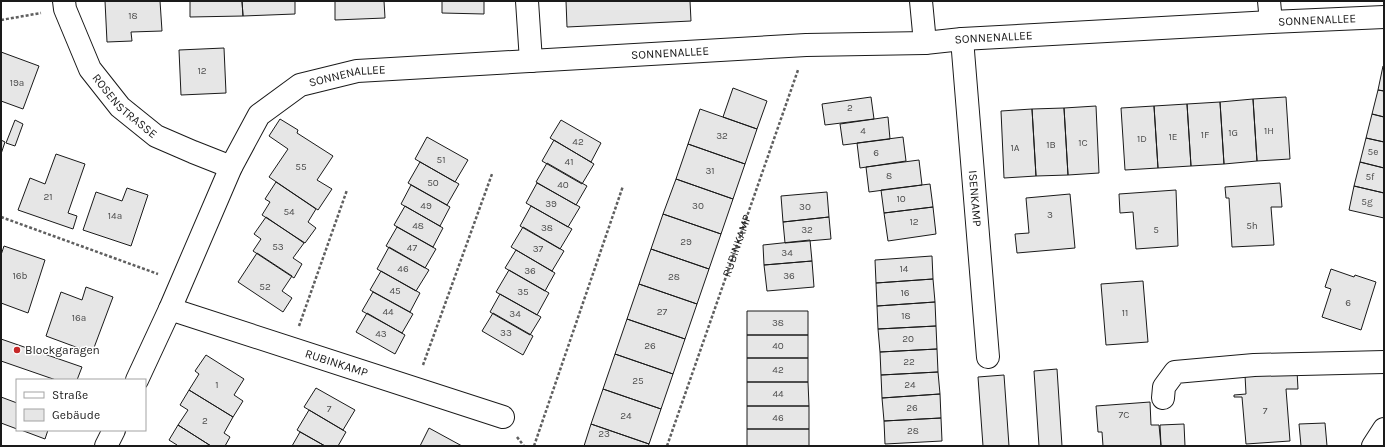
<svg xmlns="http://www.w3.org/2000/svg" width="1385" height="447" font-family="Karla,sans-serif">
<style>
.building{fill:#e6e6e6;stroke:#1a1a1a}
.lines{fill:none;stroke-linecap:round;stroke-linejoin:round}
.minor-casing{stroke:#1a1a1a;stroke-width:24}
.path{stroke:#5f5f5f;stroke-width:2.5;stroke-dasharray:3 2;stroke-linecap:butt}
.minor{stroke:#fff;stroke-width:22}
.poi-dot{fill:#c62828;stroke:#fff;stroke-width:1.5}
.labels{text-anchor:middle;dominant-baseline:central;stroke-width:3;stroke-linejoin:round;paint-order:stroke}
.number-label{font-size:10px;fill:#4d4d4d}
.street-label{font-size:12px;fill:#1a1a1a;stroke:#fff}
.poi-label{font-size:12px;fill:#1a1a1a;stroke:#fff;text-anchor:start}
</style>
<rect width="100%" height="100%" fill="#fff"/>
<path class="building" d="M105 1H160L162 31 131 32 132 41 107 42Z
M190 1H242L243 16 190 17Z
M242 1H295V14L243 16Z
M335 1H384L385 18 335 20Z
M442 1H484V14L442 13Z
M566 1H690L691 21 567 27Z
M224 48 226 93 181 95 179 50Z
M1 52 39 66 23 109 1 101Z
M1383 66H1384V91L1378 90Z
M733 88 767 101 757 129 723 117Z
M1378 90 1384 91V117L1372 114Z
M871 97 874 119 825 125 822 104Z
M1286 97 1290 159 1257 161 1253 99Z
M1253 99 1257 161 1224 164 1220 102Z
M1220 102 1224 164 1191 166 1187 104Z
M1187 104 1191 166 1158 168 1154 106Z
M1096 106 1099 173 1068 175 1064 108Z
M1154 106 1158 168 1125 170 1121 108Z
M1064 108 1068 175 1036 176 1032 109Z
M700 109 757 129 745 164 688 144Z
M1032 109 1036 176 1004 178 1001 111Z
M1372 114 1384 117V142L1366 138Z
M888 117 890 139 843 145 840 124Z
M280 119 298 130 297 133 333 156 317 180 332 189 318 210 269 177 288 149 269 136Z
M15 120 23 124 15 146 6 143Z
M561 120 601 143 591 162 550 138Z
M427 137 468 160 455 182 415 159Z
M903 137 906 161 860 168 857 143Z
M1366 138 1384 142V168L1360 162Z
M1 140 5 142 1 154Z
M554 140 594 164 582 184 542 161Z
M688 144 745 164 733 199 676 179Z
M56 154 85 164 68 213 77 216 73 229 18 210 30 178 45 184Z
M919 160 922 185 869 192 866 167Z
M420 162 459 184 447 205 408 183Z
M1360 162 1384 168V193L1354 186Z
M547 163 587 186 576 205 536 182Z
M676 179 733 199 721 234 663 214Z
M276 182 316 209 308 222 316 228 305 243 262 215 270 202 265 199Z
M537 183 580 207 568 227 526 203Z
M1280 183 1282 207H1271L1274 245 1232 247 1229 198H1226L1225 187Z
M930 184 933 207 884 213 881 190Z
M411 185 450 207 440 226 401 204Z
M1354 186 1384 193V218L1349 210Z
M127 188 148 195 131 246 83 230 96 192 122 201Z
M1176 190 1178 246 1136 249 1133 212 1120 213 1119 194Z
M827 192 829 217 783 222 781 196Z
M1070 194 1075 248 1017 253 1015 234 1029 233 1026 198Z
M405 206 443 228 433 247 394 225Z
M531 206 572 229 560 249 520 226Z
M933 207 936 234 888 241 884 213Z
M663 214 721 234 709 269 651 249Z
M266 217 304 243 293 258 302 264 294 278 253 251 261 239 254 234Z
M829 217 831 239 785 243 783 222Z
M397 227 436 249 425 268 386 246Z
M523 227 564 251 552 271 511 247Z
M810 240 812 261 764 265 763 245Z
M4 246 45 260 28 313 1 303V255Z
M389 247 429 270 416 291 377 269Z
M651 249 709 269 697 304 639 284Z
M516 250 555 273 545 291 505 268Z
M257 253 292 276 282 291 292 298 283 312 238 282Z
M932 256 933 279 876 283 875 260Z
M812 261 814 287 767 291 764 265Z
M1331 269 1354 277 1355 275 1376 282 1361 330 1322 317 1331 289 1325 287Z
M509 270 549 293 537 315 496 292Z
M381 271 420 293 410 312 370 290Z
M933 279 935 302 877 306 876 283Z
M1143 281 1148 342 1106 345 1101 284Z
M639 284 697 304 685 339 627 319Z
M86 287 113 297 92 353 46 336 61 292 82 300Z
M373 292 413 314 402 333 362 311Z
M500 294 541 317 530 335 490 312Z
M935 302 936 326 878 329 877 306Z
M747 311H808V335H747Z
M367 313 405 335 395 354 356 332Z
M493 313 533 336 523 355 482 331Z
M627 319 685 339 673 374 615 354Z
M936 326 937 349 880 352 878 329Z
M747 335H808V358H747Z
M1 339 82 367 77 380H56L1 361Z
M937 349 938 372 881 375 880 352Z
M615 354 673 374 661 409 603 389Z
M206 355 244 379 234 395 243 401 233 417 189 390 199 374 195 371Z
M747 358H808V382H747Z
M1057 369 1062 446H1039L1034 371Z
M1297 371 1298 389H1286L1290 441 1246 444 1242 397H1234V395L1246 394 1245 375Z
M938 372 940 394 882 398 881 375Z
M1004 375 1009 446H983L978 377Z
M747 382H808L809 406H747Z
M316 388 355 410 343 430 304 407Z
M603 389 661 409 649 444 591 424Z
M189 390 233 417 224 433 230 437 225 446H211L178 425 188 410 180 405Z
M940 394 941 418 884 421 882 398Z
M1 397 17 403V429L1 423Z
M1150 402 1151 425H1159L1161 446H1103L1102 432H1098L1096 406Z
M747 406H809V429H747Z
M309 410 346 432 338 446H325L297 430Z
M941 418 942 441 885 444 884 421Z
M1325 423 1327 446H1301L1299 424Z
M591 424 649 444 648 446H584Z
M1184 424 1185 446H1161L1160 425Z
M178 425 211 446H176L177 445 169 440Z
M429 428 462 446H420Z
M747 429H809V446H747Z
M21 430H48L45 439Z
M300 432 325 446H292Z"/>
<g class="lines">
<g class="minor-casing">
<g id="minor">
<path id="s2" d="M64 1 65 9 90 69 120 107 156 136 193 152 231 167"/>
<path d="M527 1 531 61"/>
<path d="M921 1 925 43"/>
<path d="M1269 1 1271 22"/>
<path id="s3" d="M962 39 988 357"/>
<path id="s4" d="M170 309 503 417"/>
<path id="s5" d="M137 380 170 309 231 167 259 115 300 85 357 71 806 45 925 43 962 39 1271 22 1384 17"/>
<path d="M1163 398 1164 387 1175 372 1254 365 1384 362"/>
<path d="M106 446 114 430"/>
<path d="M1373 446 1384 429"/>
</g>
</g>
<g class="path">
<path d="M1 20 41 13"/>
<path d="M1 217 158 274"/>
<path d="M299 326 347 190"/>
<path d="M423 365 492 174"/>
<path d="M517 437 524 446"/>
<path d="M534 446 623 186"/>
<path id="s1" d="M667 446 798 70"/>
</g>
<use href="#minor" class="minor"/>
</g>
<circle class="poi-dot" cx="17" cy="350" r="4"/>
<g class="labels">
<g class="number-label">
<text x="133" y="16">18</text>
<text x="202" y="71">12</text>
<text x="17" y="83">19a</text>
<text x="850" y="108">2</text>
<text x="863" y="131">4</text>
<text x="1269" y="131">1H</text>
<text x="1233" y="133">1G</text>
<text x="1205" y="135">1F</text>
<text x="722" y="136">32</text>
<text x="1173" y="137">1E</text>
<text x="1142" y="139">1D</text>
<text x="578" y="142">42</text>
<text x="1083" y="143">1C</text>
<text x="1051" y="145">1B</text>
<text x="1015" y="148">1A</text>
<text x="1373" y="152">5e</text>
<text x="876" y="153">6</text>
<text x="441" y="160">51</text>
<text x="569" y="162">41</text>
<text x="301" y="167">55</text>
<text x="710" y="171">31</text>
<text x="889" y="176">8</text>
<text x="1370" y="177">5f</text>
<text x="433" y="183">50</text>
<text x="563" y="185">40</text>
<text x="48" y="197">21</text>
<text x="901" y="199">10</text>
<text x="1367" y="202">5g</text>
<text x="551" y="204">39</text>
<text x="426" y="206">49</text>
<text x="698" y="206">30</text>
<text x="805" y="207">30</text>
<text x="289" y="212">54</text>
<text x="1050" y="215">3</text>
<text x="115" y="216">14a</text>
<text x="914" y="222">12</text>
<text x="418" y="226">48</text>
<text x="1252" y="226">5h</text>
<text x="547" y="228">38</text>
<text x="807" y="230">32</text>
<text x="1156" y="230">5</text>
<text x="686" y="242">29</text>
<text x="278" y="247">53</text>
<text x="412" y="248">47</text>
<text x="538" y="249">37</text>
<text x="787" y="253">34</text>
<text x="403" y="269">46</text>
<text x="904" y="269">14</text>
<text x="530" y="271">36</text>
<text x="20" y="276">16b</text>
<text x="789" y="276">36</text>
<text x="674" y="277">28</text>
<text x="265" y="287">52</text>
<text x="395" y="291">45</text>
<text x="523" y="292">35</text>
<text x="905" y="293">16</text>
<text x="1348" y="303">6</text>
<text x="388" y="312">44</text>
<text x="662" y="312">27</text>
<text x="1125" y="313">11</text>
<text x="515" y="314">34</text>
<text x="906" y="316">18</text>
<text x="79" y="318">16a</text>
<text x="778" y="323">38</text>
<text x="506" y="333">33</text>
<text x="381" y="334">43</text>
<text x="908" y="339">20</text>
<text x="650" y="346">26</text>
<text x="778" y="346">40</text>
<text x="909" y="362">22</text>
<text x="778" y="370">42</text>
<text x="638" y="381">25</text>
<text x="217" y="385">1</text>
<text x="910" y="385">24</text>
<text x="778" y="394">44</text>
<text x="912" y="408">26</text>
<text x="329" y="409">7</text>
<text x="1265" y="411">7</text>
<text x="1124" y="415">7C</text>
<text x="626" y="416">24</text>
<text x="778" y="418">46</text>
<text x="205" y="421">2</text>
<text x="913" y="431">28</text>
<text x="604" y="434">23</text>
</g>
<g class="street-label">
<text stroke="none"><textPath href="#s5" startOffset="1363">SONNENALLEE</textPath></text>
<text stroke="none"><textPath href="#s5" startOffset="1039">SONNENALLEE</textPath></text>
<text stroke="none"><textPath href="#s5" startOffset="715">SONNENALLEE</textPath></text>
<text stroke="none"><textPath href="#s5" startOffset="391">SONNENALLEE</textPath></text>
<text stroke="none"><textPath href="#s2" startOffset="124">ROSENSTRASSE</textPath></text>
<text stroke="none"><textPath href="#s3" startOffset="160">ISENKAMP</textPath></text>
<text stroke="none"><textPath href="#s1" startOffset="212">RUBINKAMP</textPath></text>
<text stroke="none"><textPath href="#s4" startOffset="175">RUBINKAMP</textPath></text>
</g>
<g class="poi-label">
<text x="25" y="350">Blockgaragen</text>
</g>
</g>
<rect width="1385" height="447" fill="none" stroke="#1a1a1a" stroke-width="4"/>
<rect x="16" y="379" width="130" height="52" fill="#ffffff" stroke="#a3a3a3"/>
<rect x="24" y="392" width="20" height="6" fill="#ffffff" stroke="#a3a3a3"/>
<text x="52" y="399" font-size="12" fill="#1a1a1a">Straße</text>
<rect x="24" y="409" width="20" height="12" fill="#e6e6e6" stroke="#a3a3a3"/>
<text x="52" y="419" font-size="12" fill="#1a1a1a">Gebäude</text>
</svg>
